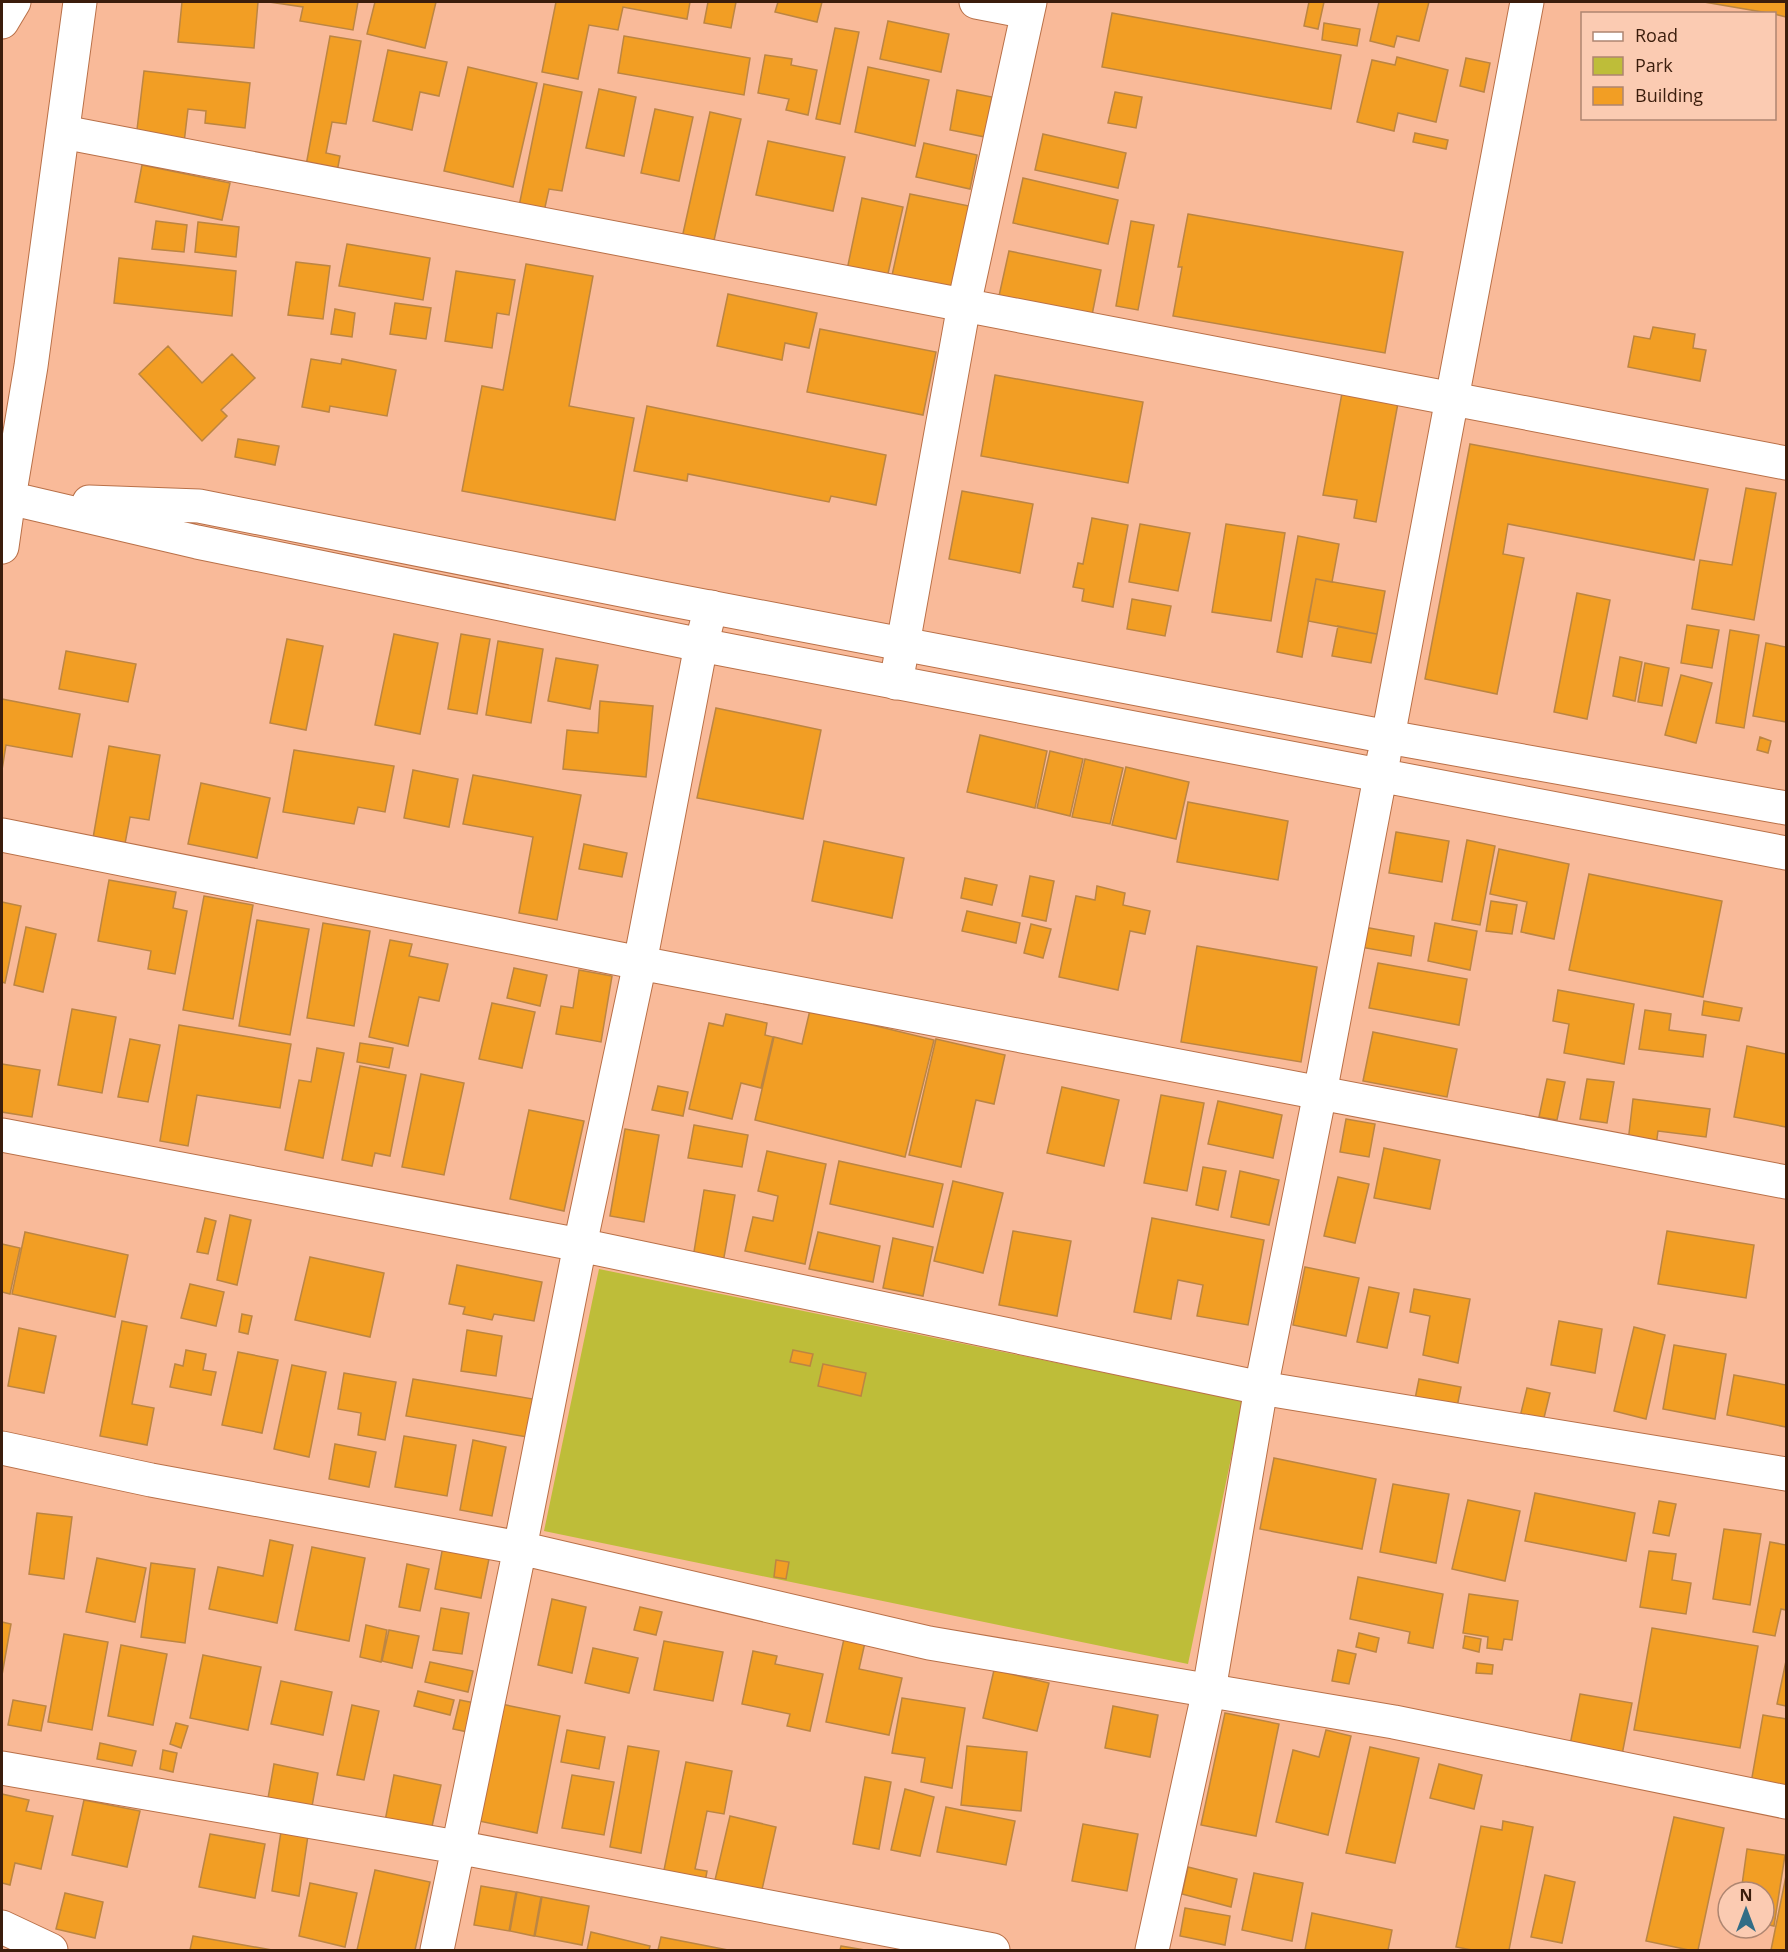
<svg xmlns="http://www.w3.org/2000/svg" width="1788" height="1952" font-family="'Open Sans',sans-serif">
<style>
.green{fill:#bebd39}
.building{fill:#f29e24;stroke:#bc8542;stroke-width:1.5}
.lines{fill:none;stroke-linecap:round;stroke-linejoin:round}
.minor-casing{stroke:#b97048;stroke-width:35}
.tertiary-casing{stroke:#b97048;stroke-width:35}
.minor{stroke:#fff;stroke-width:33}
.tertiary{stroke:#fff;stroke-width:33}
</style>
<rect width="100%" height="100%" fill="#f9ba99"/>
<path class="green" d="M599 1269 1243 1401 1188 1664 544 1531Z"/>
<path class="building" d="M182 2H258L254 48 178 42Z
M269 2H358L353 30 300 21 303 7Z
M375 2H436L425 48 367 34Z
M556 2H690L687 19 623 7 618 30 589 25 578 79 542 72Z
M708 2H736L731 28 704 23Z
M778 2H822L817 22 775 12Z
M1309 2H1324L1318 29 1304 26Z
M1379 2H1429L1419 41 1397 36 1394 47 1370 41Z
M1704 2H1786V17L1774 14Z
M1112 13 1341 55 1331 109 1102 67Z
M888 21 949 34 941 72 880 59Z
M1324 23 1360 29 1357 46 1322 40Z
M835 28 859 32 840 124 816 119Z
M330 36 361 41 346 124 332 122 326 153 340 156 336 177 305 171Z
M624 36 750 58 744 95 618 73Z
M388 50 447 62 439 96 420 92 412 130 373 121Z
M765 55 792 59 791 65 817 70 808 115 786 110 789 99 758 93Z
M1397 57 1448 70 1436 122 1398 113 1394 131 1357 122 1372 60 1395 65Z
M1466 58 1490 63 1484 92 1460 86Z
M468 67 537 83 513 187 444 171Z
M868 67 929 80 915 146 855 132Z
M144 71 250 83 245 128 205 123 206 111 188 109 184 143 136 138Z
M544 84 582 92 562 191 549 189 543 216 518 211Z
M599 89 636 97 624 156 586 148Z
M957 90 992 97 985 137 950 130Z
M1115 92 1142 97 1136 128 1108 123Z
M655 109 693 117 679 181 641 173Z
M710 112 741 119 713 245 682 238Z
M1415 133 1448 140 1446 149 1413 142Z
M1043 134 1126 153 1118 188 1035 170Z
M768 141 845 157 833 211 756 195Z
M924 143 977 155 970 189 916 177Z
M142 165 230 183 222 220 135 202Z
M1023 178 1118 200 1108 244 1013 223Z
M910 194 974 207 956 293 891 280Z
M862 198 903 207 887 278 847 270Z
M1188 214 1403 252 1385 353 1173 316 1182 267H1178Z
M156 221 187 225 184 252 152 249Z
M1131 221 1154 225 1138 310 1116 306Z
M198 222 239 227 236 257 195 252Z
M347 244 430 258 423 300 339 286Z
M1009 251 1101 270 1092 315 999 296Z
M119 258 236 271 232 316 114 303Z
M296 262 330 266 323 319 288 315Z
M526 264 593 276 569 406 634 418 615 520 462 491 482 386 503 390Z
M456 271 515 280 509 315 497 313 492 348 445 341Z
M728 294 817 313 809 348 785 343 782 360 717 346Z
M395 303 431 308 426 339 390 334Z
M335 309 355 313 352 337 331 334Z
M1653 327 1695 334 1693 348 1706 350 1700 381 1628 367 1634 336 1650 339Z
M820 329 936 352 923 415 807 392Z
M168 346 202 383 232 354 255 378 221 410 227 416 202 441 139 374Z
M311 359 341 364 342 359 396 370 387 416 330 406 329 412 302 407Z
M995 375 1143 402 1128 483 981 456Z
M1342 393 1398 403 1376 522 1354 518 1357 500 1323 495Z
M647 406 886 455 876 505 831 496 829 502 688 474 687 481 634 471Z
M238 439 279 446 275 465 235 457Z
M1470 444 1708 489 1694 560 1508 524 1503 554 1524 558 1497 694 1425 679Z
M1746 488 1776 493 1754 620 1692 609 1700 560 1732 565Z
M962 491 1033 504 1020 573 949 559Z
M1092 518 1128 525 1113 607 1082 601 1084 589 1073 587 1078 563 1083 564Z
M1140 524 1190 533 1178 591 1129 582Z
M1226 524 1285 533 1271 621 1212 612Z
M1298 536 1339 544 1332 582 1316 579 1302 657 1277 652Z
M1316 579 1385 591 1377 634 1308 621Z
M1577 593 1610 600 1587 719 1554 712Z
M1132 599 1171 606 1165 636 1127 629Z
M1687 625 1719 630 1712 668 1681 663Z
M1338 626 1377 634 1371 663 1332 656Z
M1730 630 1759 635 1744 728 1716 723Z
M394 634 438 643 420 734 375 725Z
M461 634 490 639 477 714 448 709Z
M287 639 323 646 306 730 270 723Z
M498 641 543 649 531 723 486 715Z
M1766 643 1786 647V722L1753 716Z
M66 651 136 664 128 702 59 689Z
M1620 657 1642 662 1635 701 1613 696Z
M556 658 598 665 590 709 548 701Z
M1645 663 1669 668 1662 706 1638 702Z
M1681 675 1712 683 1696 743 1665 735Z
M2 699 80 714 72 757 6 745 2 770Z
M600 701 653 706 646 777 563 769 567 730 598 733Z
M716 708 821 730 803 819 697 798Z
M980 735 1047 751 1035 808 967 792Z
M1760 737 1771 741 1768 753 1757 750Z
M109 746 160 755 149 820 130 817 124 849 92 844Z
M294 750 394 766 385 812 358 807 354 824 283 812Z
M1050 751 1083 759 1070 816 1037 808Z
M1085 759 1123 768 1110 824 1072 817Z
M1126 767 1189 782 1176 839 1112 825Z
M413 770 458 779 449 827 404 818Z
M473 775 581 795 557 920 519 913 533 837 463 824Z
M201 783 270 798 257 858 188 844Z
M1188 802 1288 821 1278 880 1177 862Z
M1396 832 1449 841 1442 882 1389 873Z
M1467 840 1495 846 1480 925 1452 920Z
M824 841 904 858 892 918 812 901Z
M584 844 627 853 622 877 579 869Z
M1499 849 1569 864 1554 939 1521 932 1527 902 1490 894Z
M1589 874 1722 901 1703 997 1569 970Z
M1030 876 1054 881 1046 921 1022 916Z
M965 878 997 885 992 905 961 898Z
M109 880 176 892 173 908 187 911 175 974 148 969 151 951 98 941Z
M1097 886 1125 893 1123 905 1150 911 1145 934 1130 931 1118 990 1059 977 1076 896 1095 900Z
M204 896 253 905 233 1019 183 1010Z
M1491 901 1517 905 1512 934 1486 931Z
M2 902 21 906 5 983 2 982Z
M967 911 1020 923 1016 943 962 931Z
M257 920 309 929 290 1035 239 1026Z
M323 923 370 931 354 1026 307 1018Z
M1435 923 1477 931 1470 970 1428 961Z
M1031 924 1051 929 1043 958 1024 953Z
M26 927 56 934 43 992 14 985Z
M1364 927 1414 936 1411 956 1360 947Z
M390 940 412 944 409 956 448 964 439 1001 419 997 408 1046 369 1037Z
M1197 946 1317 967 1301 1062 1181 1042Z
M1378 963 1467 979 1459 1025 1369 1008Z
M514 968 547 975 540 1006 507 998Z
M579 970 612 976 601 1042 556 1034 561 1006 573 1008Z
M1558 990 1634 1004 1624 1064 1564 1053 1569 1024 1553 1021Z
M1704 1001 1742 1008 1739 1021 1702 1015Z
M492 1003 535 1012 522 1068 479 1059Z
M72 1009 116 1017 102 1093 58 1085Z
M810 1010 934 1040 905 1157 755 1120 774 1037 802 1044Z
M1645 1010 1671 1014 1669 1030 1706 1035 1703 1057 1639 1049Z
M726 1014 767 1023 765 1035 773 1037 761 1088 741 1083 732 1119 689 1109 709 1023 723 1026Z
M179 1025 291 1044 280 1108 197 1095 188 1146 160 1141Z
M1373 1032 1457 1049 1447 1097 1363 1081Z
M130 1039 160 1045 148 1102 118 1097Z
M936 1039 1005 1055 994 1104 976 1100 961 1167 909 1155Z
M360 1043 393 1048 389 1068 357 1062Z
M1747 1046 1786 1054V1127L1734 1117Z
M317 1048 344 1053 323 1158 285 1150 299 1080 311 1082Z
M2 1064 40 1070 32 1117 2 1112Z
M360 1066 406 1075 390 1156 375 1153 372 1166 342 1160Z
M421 1074 464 1083 444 1175 402 1167Z
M1547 1079 1565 1082 1557 1120 1539 1117Z
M1587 1079 1614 1082 1607 1123 1580 1119Z
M658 1086 688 1092 683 1116 652 1110Z
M1062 1087 1119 1100 1104 1166 1047 1153Z
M1161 1095 1204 1103 1187 1191 1144 1183Z
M1633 1099 1710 1109 1706 1137 1658 1131 1656 1146 1628 1142Z
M1218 1101 1282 1115 1273 1158 1208 1144Z
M529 1110 584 1121 564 1211 510 1199Z
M1346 1119 1375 1124 1369 1157 1340 1152Z
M694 1125 748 1135 742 1167 688 1158Z
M625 1129 659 1135 644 1222 610 1216Z
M1384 1148 1440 1160 1430 1209 1374 1198Z
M767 1151 826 1164 805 1264 745 1251 753 1217 773 1221 778 1196 758 1191Z
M839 1161 943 1184 933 1227 830 1204Z
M1203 1167 1226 1171 1218 1210 1196 1205Z
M1240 1171 1279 1180 1269 1225 1231 1217Z
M1338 1177 1369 1184 1355 1243 1324 1236Z
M953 1181 1003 1193 983 1273 934 1261Z
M704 1190 735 1195 723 1263 693 1258Z
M230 1215 251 1220 237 1285 217 1280Z
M205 1218 216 1221 208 1254 197 1252Z
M1152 1218 1264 1240 1248 1325 1197 1316 1203 1285 1178 1280 1171 1319 1134 1312Z
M1013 1231 1071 1241 1057 1316 999 1305Z
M1667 1231 1754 1245 1746 1298 1658 1284Z
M25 1232 128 1255 115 1317 12 1294Z
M818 1232 880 1246 873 1282 809 1269Z
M893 1238 933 1247 923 1296 883 1288Z
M2 1244 20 1248 10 1294 2 1292Z
M310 1257 384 1273 370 1337 295 1320Z
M457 1265 542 1282 534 1321 494 1314 492 1320 463 1314 465 1307 449 1304Z
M1305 1267 1359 1278 1346 1336 1293 1325Z
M190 1284 224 1292 216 1326 181 1318Z
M1369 1287 1399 1293 1387 1348 1357 1342Z
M1414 1289 1470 1299 1458 1363 1423 1355 1430 1316 1410 1312Z
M242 1314 252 1316 248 1334 239 1332Z
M122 1321 147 1326 132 1404 154 1408 147 1445 100 1436Z
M1559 1321 1602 1329 1595 1373 1551 1365Z
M1634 1327 1665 1335 1646 1419 1614 1411Z
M19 1328 56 1336 44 1393 8 1386Z
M467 1330 502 1336 496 1376 461 1371Z
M1674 1345 1726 1354 1715 1419 1663 1409Z
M186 1350 206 1354 203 1370 216 1372 211 1395 170 1387 175 1364 183 1366Z
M793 1350 813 1354 810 1366 790 1362Z
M238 1352 278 1360 262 1433 222 1425Z
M823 1364 866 1373 861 1396 818 1386Z
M292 1365 326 1372 309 1457 274 1449Z
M344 1373 396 1382 385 1440 358 1435 361 1413 338 1409Z
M1734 1375 1786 1385V1427L1727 1415Z
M413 1379 533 1399 527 1437 406 1416Z
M1419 1379 1461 1387 1457 1407 1415 1399Z
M1527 1388 1550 1393 1542 1426 1519 1421Z
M404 1436 456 1445 447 1496 395 1487Z
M473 1440 506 1447 492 1516 460 1510Z
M335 1444 376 1452 369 1487 329 1479Z
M1274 1458 1376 1479 1362 1549 1260 1529Z
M1393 1484 1449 1494 1436 1563 1380 1552Z
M1535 1493 1635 1513 1626 1561 1525 1541Z
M1468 1500 1520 1511 1505 1581 1452 1569Z
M1659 1501 1676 1504 1669 1536 1653 1533Z
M37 1513 72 1517 64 1579 29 1574Z
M1724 1529 1761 1534 1750 1605 1713 1599Z
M270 1540 293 1545 277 1623 209 1609 218 1567 263 1576Z
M1770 1542 1786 1545V1610L1781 1609 1775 1636 1753 1632Z
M443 1546 490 1554 481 1598 435 1589Z
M312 1547 365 1558 349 1641 295 1630Z
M1649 1551 1676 1554 1672 1580 1691 1583 1686 1614 1640 1607Z
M97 1558 146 1568 135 1622 86 1612Z
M776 1560 789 1562 786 1579 774 1577Z
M151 1563 195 1569 185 1643 141 1637Z
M407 1564 429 1569 420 1611 399 1607Z
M1358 1577 1443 1594 1433 1648 1408 1643 1410 1632 1350 1619Z
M1469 1594 1518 1601 1512 1640 1504 1639 1502 1650 1487 1648 1488 1637 1463 1633Z
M552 1599 586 1607 572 1673 538 1665Z
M640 1607 662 1612 656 1635 634 1630Z
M441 1608 469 1613 462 1654 433 1650Z
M2 1622 11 1624 2 1675Z
M366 1625 387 1630 381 1662 360 1657Z
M1652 1628 1758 1646 1740 1748 1634 1730Z
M389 1630 419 1636 412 1668 382 1661Z
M1359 1633 1379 1638 1376 1652 1356 1647Z
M64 1634 108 1642 92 1730 48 1722Z
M845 1634 866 1638 859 1669 902 1678 889 1735 826 1722Z
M1465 1636 1481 1639 1479 1652 1463 1648Z
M664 1641 723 1652 713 1701 654 1690Z
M121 1645 167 1654 153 1725 108 1716Z
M593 1648 638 1658 629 1693 585 1683Z
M1338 1650 1356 1654 1349 1684 1332 1681Z
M753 1651 777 1656 775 1664 823 1674 810 1731 787 1726 790 1714 742 1704Z
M203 1655 261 1667 248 1730 190 1718Z
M1786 1661V1706L1777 1704Z
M430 1662 473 1671 468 1692 425 1682Z
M1477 1663 1493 1665 1492 1674 1476 1673Z
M994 1670 1049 1683 1037 1731 983 1718Z
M281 1681 332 1692 323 1735 271 1724Z
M418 1691 454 1700 450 1715 414 1706Z
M1580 1694 1632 1703 1621 1760 1569 1750Z
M902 1698 965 1708 952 1788 921 1782 925 1758 892 1753Z
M13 1700 46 1706 41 1731 8 1725Z
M460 1700 475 1703 468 1732 453 1729Z
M501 1704 560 1716 537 1833 479 1821Z
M352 1705 379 1711 364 1780 337 1775Z
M1113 1706 1158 1715 1150 1757 1105 1748Z
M1225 1713 1279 1724 1256 1836 1201 1825Z
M1763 1715 1786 1719V1789L1751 1783Z
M176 1723 188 1726 181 1748 170 1744Z
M567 1730 605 1737 599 1769 561 1762Z
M1326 1730 1351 1736 1328 1835 1276 1822 1293 1750 1319 1757Z
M100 1743 136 1751 132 1766 97 1759Z
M628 1746 659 1751 641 1853 610 1847Z
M967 1746 1027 1752 1021 1811 961 1805Z
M1370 1747 1419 1758 1395 1863 1346 1853Z
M163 1750 177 1753 173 1772 160 1769Z
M686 1762 732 1771 724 1814 707 1811 695 1869 707 1871 704 1888 662 1880Z
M274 1764 318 1773 311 1812 267 1804Z
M1439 1764 1482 1775 1474 1809 1430 1798Z
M394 1775 441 1785 431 1831 385 1821Z
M572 1775 614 1782 604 1835 562 1828Z
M865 1777 891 1782 879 1849 853 1844Z
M905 1789 934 1797 920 1856 891 1850Z
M2 1794 29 1800 26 1811 53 1816 41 1869 15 1863 10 1885 2 1883Z
M84 1800 140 1811 127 1867 72 1855Z
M946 1807 1015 1821 1006 1865 937 1852Z
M730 1816 776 1827 759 1903 712 1893Z
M1674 1817 1724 1828 1698 1950H1689L1646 1941Z
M1503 1821 1533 1827 1509 1950H1472L1456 1947 1481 1826 1502 1830Z
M1083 1824 1138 1834 1127 1891 1072 1881Z
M282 1825 309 1829 299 1896 272 1891Z
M210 1834 265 1844 255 1898 199 1887Z
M1747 1849 1785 1855 1774 1926 1764 1924V1892H1741Z
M1188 1867 1237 1879 1231 1907 1182 1894Z
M375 1870 430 1882 415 1950H357Z
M1254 1873 1303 1883 1292 1941 1242 1930Z
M1545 1875 1575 1882 1562 1943 1531 1937Z
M1786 1876V1950H1771Z
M310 1883 357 1893 345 1947 299 1936Z
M481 1886 516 1892 509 1931 474 1925Z
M517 1892 541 1897 534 1936 510 1931Z
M65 1893 103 1902 95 1938 56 1929Z
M542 1897 589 1906 582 1945 535 1936Z
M1185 1908 1230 1916 1225 1945 1180 1936Z
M1312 1913 1392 1930 1388 1950H1305Z
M591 1932 650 1946 649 1950H587Z
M193 1936 272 1950H190Z
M661 1937 728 1950H658Z
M841 1946 865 1950H840Z"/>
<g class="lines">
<g class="minor-casing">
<path id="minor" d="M976 2 1027 12
M2 22 14 2
M63 132 1786 463
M2 498H9L2 547
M896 683 964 305 1030 2
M1388 737 1527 2
M2 835 640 963 1786 1182
M2 1135 580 1245 1261 1388 1786 1474
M2 1448 151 1480 520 1548 929 1643 1394 1722 1786 1802
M2 1768 457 1847 993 1950
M2 1927 51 1950
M437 1950 520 1548 580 1245 640 963 701 645 711 607"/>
</g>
<g class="tertiary-casing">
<path id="tertiary" d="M9 498 197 542 701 645 1786 853
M9 498 31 366 80 2
M89 502 199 506 662 598 1388 737 1786 808
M1152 1950 1209 1690 1261 1388 1320 1093 1384 756"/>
</g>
<use href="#minor" class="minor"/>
<use href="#tertiary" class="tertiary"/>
</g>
<rect width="1788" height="1952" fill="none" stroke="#3b1d0c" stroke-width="6"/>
<rect x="1581" y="12" width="195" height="108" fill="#fbcbb2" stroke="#ae8570" stroke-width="1.5"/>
<rect x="1593" y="32" width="30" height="9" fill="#ffffff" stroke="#ae8570" stroke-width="1.5"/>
<text x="1635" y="42" font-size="18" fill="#3b1d0c">Road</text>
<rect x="1593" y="57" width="30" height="18" fill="#bebd39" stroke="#ae8570" stroke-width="1.5"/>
<text x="1635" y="72" font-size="18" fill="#3b1d0c">Park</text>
<rect x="1593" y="87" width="30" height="18" fill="#f29e24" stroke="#ae8570" stroke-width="1.5"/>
<text x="1635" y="102" font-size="18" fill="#3b1d0c">Building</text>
<g transform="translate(1746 1910)"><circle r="28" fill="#fbcbb2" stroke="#ae8570" stroke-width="1.5"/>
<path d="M0-4.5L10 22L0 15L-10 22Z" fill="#336d86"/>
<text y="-9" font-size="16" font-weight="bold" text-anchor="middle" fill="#3b1d0c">N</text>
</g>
</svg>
